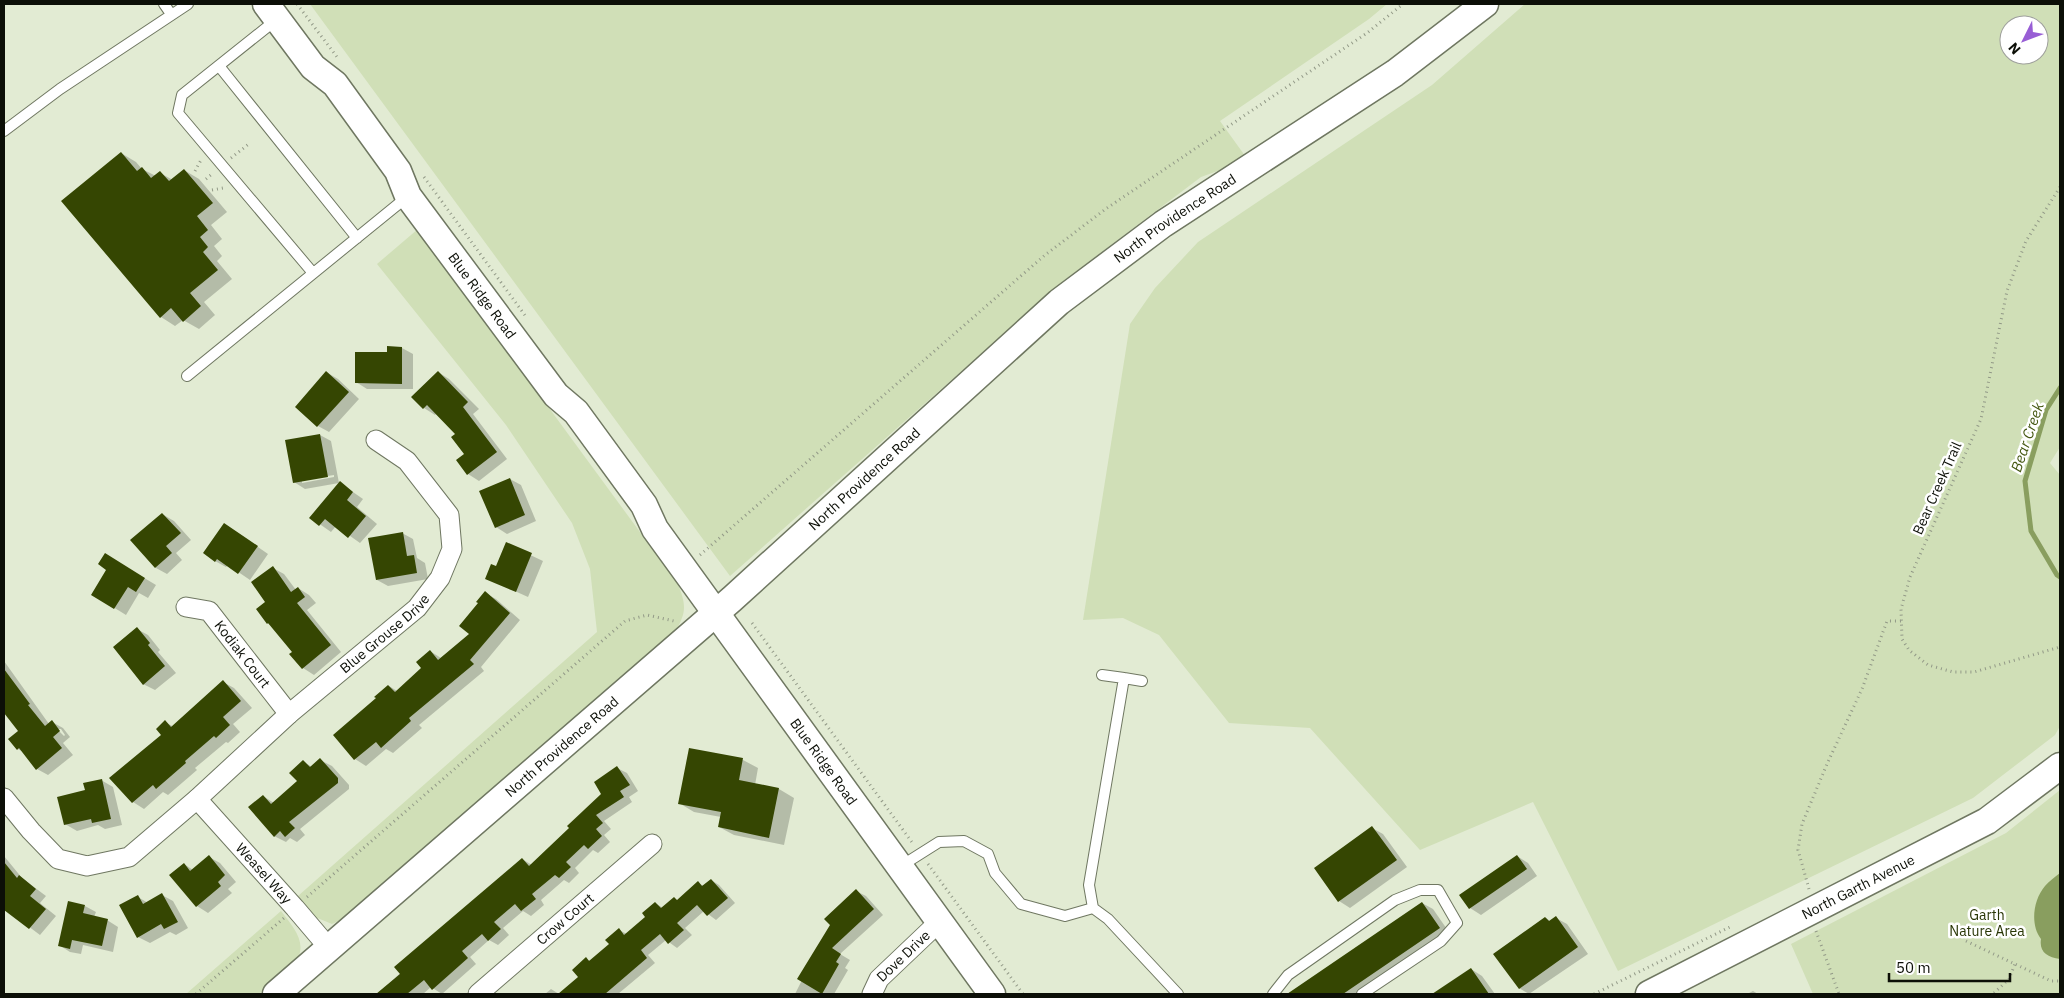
<svg xmlns="http://www.w3.org/2000/svg" width="2064" height="998" font-family="'IBM Plex Sans',sans-serif">
<style>
.green{fill:#d0dfb7;fill-rule:evenodd}
.water{fill:#899e5f}
.shadow{fill:#0003;fill-rule:evenodd}
.lines{fill:none;stroke-linecap:round;stroke-linejoin:round}
.stream{stroke:#899e5f;stroke-width:5}
.building{fill:#354602}
.lane-casing{stroke:#6f7761;stroke-width:12}
.street-casing{stroke:#6f7761;stroke-width:21}
.secondary-casing{stroke:#6f7761;stroke-width:29}
.path{stroke:#929987;stroke-width:3;stroke-dasharray:1 4;stroke-linecap:butt}
.lane{stroke:#fff;stroke-width:10}
.street{stroke:#fff;stroke-width:19}
.secondary{stroke:#fff;stroke-width:26}
.labels{text-anchor:middle;dominant-baseline:central;stroke-width:5;stroke-linejoin:round;paint-order:stroke}
.street-label{font-size:14px;fill:#0c0f07;stroke:#fff}
.park-label{font-size:14px;fill:#293606;stroke:#fff}
.water-label{font-size:15px;font-style:italic;fill:#465913;stroke:#fff}
</style>
<rect width="100%" height="100%" fill="#e2ebd3"/>
<path class="green" d="M310 4H1387L1369 19 1220 121 1248 160 1201 177 1062 282 730 576Z
M1525 4H2060V447L2050 463 2060 475V726L2055 735 1973 798 1618 971 1533 802 1420 850 1310 728 1229 723 1159 635 1123 618 1083 620 1130 324 1155 288 1198 242 1432 85ZM2009 25H2039V55H2009Z
M418 229 678 584C686 605 687 612 675 632L345 918 332 924 315 917 298 896 597 632 590 569 572 523 506 425 377 264Z
M2060 790V994H1813L1791 944 2006 833Z
M281 911C293 927 310 944 294 964L259 994H186Z"/>
<path class="water" d="M2060 873V959C2047 957 2039 952 2041 939 2030 925 2033 900 2045 886 2049 881 2055 877 2060 873Z"/>
<path class="shadow" d="M121 153 136 162 142 169 156 176 160 173 173 180 184 170 199 179 227 212 211 225 222 239 214 246 222 256 217 261 232 279 204 302 215 315 199 329 183 320 175 326 161 317Z
M388 347 402 348 413 354V389H367L356 382 388 354Z
M326 372 338 379 359 399 329 432 318 426Z
M438 372 449 379 479 409 473 414 507 459 479 481 468 474 466 454 457 434 437 413 435 415 424 408 413 397Z
M320 435 331 441 339 483 305 489 294 482 287 441ZM334 475V477L302 483V480Z
M510 479 521 485 536 521 507 534 496 527Z
M340 483 363 499 357 507 377 524 360 543 336 526 331 532 311 518Z
M162 514 174 521 191 540 176 553 182 560 167 574 156 568Z
M235 531 268 554 250 580 228 565 226 567 215 561Z
M402 533 413 539 417 558 425 563 428 579 388 586 377 580Z
M507 544 543 561 528 597 486 578 497 568Z
M116 561 156 585 148 598 139 593 126 615 92 594Z
M273 568 284 574 296 590 298 588 309 595 316 603 307 610 341 652 314 675 303 668 294 652 273 626 267 623V602Z
M485 593 496 599 520 620 481 667 484 671 419 725 422 728 393 753 386 749 366 766 355 759 377 698 389 686 397 691 423 668 430 651 441 658 471 634 480 603Z
M137 629 148 635 160 650 158 652 176 673 155 690 143 684Z
M4 661 49 724 52 722 63 728 70 737 63 743 73 755 48 775 37 769 23 752 18 749 19 731 4 711ZM57 729H61L65 735 64 736Z
M223 682 234 688 252 708 233 724 240 732 228 743 226 742 195 768 197 770 168 795 163 792 144 809 133 802 163 735 165 722 174 727Z
M690 749 743 760 758 768 755 785 779 789 794 798 784 845 734 835 719 827 721 817 694 812 679 803Z
M320 760 332 766 349 785V789L300 829 305 835 297 842 290 838 286 842 274 836 263 796 274 803 299 781 304 762 312 767Z
M617 768 627 773 638 791 629 797 632 802 604 821 611 829 604 835 610 842 598 853 593 850 575 868 579 873 569 883 564 880 541 900 544 905 531 916 523 911 503 928 509 935 498 945 489 940 470 957 476 964 442 994 431 987 423 994H378L522 859 532 865 570 829 603 794Z
M101 780 113 787 122 825 105 829 98 825 77 831 65 824 86 791Z
M1372 828 1383 834 1407 867 1350 908 1339 901Z
M4 856 22 878 46 896 40 903 56 916 40 935 4 908Z
M1517 856 1528 863 1537 876 1481 915 1470 908Z
M209 857 220 863 236 882 228 889 232 893 208 913 197 906 171 875 184 864 193 870Z
M711 880 719 885 735 903 716 920 704 911 685 928 692 935 677 948 666 940 648 955 655 963 618 994H560L580 977 586 959 591 961 611 944 619 930 627 934 646 917 655 903 663 908 678 901 698 883 704 886Z
M856 891 866 896 883 915 840 954 850 960 845 968 848 970 834 994H795L802 980Z
M162 895 173 901 188 928 176 935 170 932 150 943 138 937V897L148 903Z
M1422 903 1433 909 1451 935 1364 994H1290Z
M85 906 96 912 94 917 107 920 118 927 113 952 83 945 81 954 70 952 59 945Z
M1546 918 1550 921 1556 918 1567 924 1588 954 1529 994 1519 988Z
M1471 969 1482 976 1495 994H1434Z
M551 989 559 994H545Z
M1753 991 1758 994H1747Z"/>
<g class="lines">
<path class="stream" d="M2060 388 2046 410 2025 481 2031 531 2057 575 2060 577"/>
</g>
<path class="building" d="M121 152 137 171 142 167 151 178 160 171 169 181 184 169 213 203 197 216 208 230 200 237 208 247 203 252 218 270 190 293 201 306 183 322 171 308 160 318 61 201Z
M387 346 402 347V384L355 383V352H387Z
M326 371 349 392 317 427 295 407Z
M438 371 468 402 463 407 497 452 467 475 456 460 464 454 451 437 455 434 427 405 423 409 411 397Z
M320 434 328 477 293 483 285 440Z
M510 478 525 515 495 528 479 491Z
M340 481 353 492 347 500 366 516 348 538 325 519 319 526 309 518Z
M162 513 181 533 166 546 172 553 155 568 130 540Z
M224 523 258 546 238 574 217 559 215 562 203 553Z
M403 532 407 556 414 555 417 573 376 580 368 538Z
M506 542 532 553 516 592 485 579 491 564 496 566Z
M105 553 145 578 136 592 128 587 114 609 91 595 106 570 98 564Z
M273 566 291 592 298 587 305 597 297 603 331 645 302 669 289 654 292 652 268 623 267 624 256 609 265 602 251 582Z
M485 591 510 613 470 660 474 664 409 718 411 721 381 748 376 742 354 760 333 735 376 698 374 697 388 685 395 692 421 668 416 662 430 650 438 660 469 634 459 626 478 603 476 602Z
M137 627 150 643 148 645 165 666 143 685 113 647Z
M4 669 30 704 28 705 45 726 52 720 60 731 53 737 62 748 36 770 19 748 17 750 8 739 18 731 4 713Z
M223 680 241 701 223 717 230 725 216 738 214 736 185 761 186 763 156 789 153 785 132 803 109 778 161 735 156 729 165 720 171 727Z
M689 748 743 758 739 780 779 788 769 838 718 827 721 812 678 804Z
M320 758 338 778V783L289 822 295 828 285 837 280 831 274 837 248 807 263 795 271 804 297 781 289 773 303 760 310 767Z
M617 766 630 785 620 791 624 797 596 815 603 823 596 829 602 836 588 849 584 845 566 862 571 867 559 878 555 875 532 894 536 899 521 911 515 904 494 922 501 929 488 941 482 934 462 951 468 958 432 990 424 980 407 994H376L400 974 394 967 522 858 529 866 569 828 567 826 601 794 594 782Z
M102 779 111 819 92 823 91 819 64 825 57 797 85 790 83 783Z
M1372 826 1397 860 1338 902 1314 868Z
M209 855 225 875 218 882 221 886 196 907 169 875 184 863 190 871Z
M1517 855 1527 869 1469 909 1459 895Z
M4 862 17 878 19 875 36 889 30 896 46 909 29 929 4 910Z
M711 879 728 898 707 916 697 905 677 923 684 930 668 944 660 934 641 950 647 958 605 994H558L578 977 572 970 586 957 589 961 609 944 605 940 619 928 624 935 645 917 642 913 655 902 661 908 674 897 677 900 698 881 702 886Z
M856 889 874 909 832 948 841 954 836 962 839 964 822 994 797 979 830 925 824 919Z
M162 893 178 922 164 929 161 924 137 938 119 905 138 895 143 904Z
M68 901 85 905 83 913 108 919 102 946 72 940 70 949 58 946Z
M1422 902 1440 928 1343 994H1287Z
M1556 916 1578 947 1519 989 1493 954 1545 917 1549 921Z
M1471 968 1489 994H1432Z"/>
<g class="lines">
<g class="lane-casing">
<path id="lane" d="M164 4 171 14
M276 20 182 95 178 113 313 273
M219 66 357 238
M4 131 60 89 188 4
M187 376 407 197
M1124 678 1142 681
M901 866 939 842 964 841 988 854 995 873 1021 904 1065 916 1093 908 1108 919 1178 994
M1093 908 1089 885 1124 678 1102 675
M1273 994 1288 975 1395 900 1420 890H1438L1457 923 1441 941 1362 994"/>
</g>
<g class="street-casing">
<g id="street">
<path id="s1" d="M186 607 209 611 289 714"/>
<path id="s2" d="M4 798 31 831 58 859 87 866 129 857 197 799 289 714 417 608 440 578 452 549 449 515 407 461 376 440"/>
<path id="s3" d="M197 799 295 908 329 948"/>
<path id="s4" d="M478 994 652 844"/>
<path id="s5" d="M872 994 879 979 939 922"/>
</g>
</g>
<g class="secondary-casing">
<g id="secondary">
<path id="s6" d="M266 4 313 67 335 84 398 171 408 196 556 395 576 412 644 505 655 529 992 994"/>
<path id="s7" d="M276 994 732 599 1059 302 1163 224 1395 73 1485 4"/>
<path id="s8" d="M1649 994 1987 821 2060 766"/>
</g>
</g>
<path class="path" d="M297 4 337 57
M231 158 250 143
M195 171 201 160
M424 177 527 318
M206 179 213 173
M2060 187 2026 241 2007 291 1981 419 1910 577 1901 609 1902 639 1909 650 1928 665 1953 672H1974L2060 647
M212 190 223 188 224 185
M700 555 1045 255 1107 208 1367 33 1403 4
M752 623 914 845
M928 864 1023 994
M1809 889 1798 850 1802 824 1827 764 1862 689 1887 621H1901
M307 897 625 621 647 615 674 621
M1816 931 1839 994
M1966 941 2051 981H2060
M1994 993 2009 979 2015 964
M196 994 284 918
M1594 994 1732 926"/>
<use href="#lane" class="lane"/>
<use href="#street" class="street"/>
<use href="#secondary" class="secondary"/>
</g>
<g class="labels">
<g class="street-label">
<text stroke="none"><textPath href="#s7" startOffset="1188">North Providence Road</textPath></text>
<text stroke="none"><textPath href="#s6" startOffset="365">Blue Ridge Road</textPath></text>
<text stroke="none"><textPath href="#s7" startOffset="782">North Providence Road</textPath></text>
<text transform="translate(1937 488) rotate(-66)">Bear Creek Trail</text>
<text stroke="none"><textPath href="#s2" startOffset="494">Blue Grouse Drive</textPath></text>
<text stroke="none"><textPath href="#s1" startOffset="78">Kodiak Court</textPath></text>
<text stroke="none"><textPath href="#s7" startOffset="378">North Providence Road</textPath></text>
<text stroke="none"><textPath href="#s6" startOffset="944">Blue Ridge Road</textPath></text>
<text stroke="none"><textPath href="#s3" startOffset="100">Weasel Way</textPath></text>
<text stroke="none"><textPath href="#s8" startOffset="235">North Garth Avenue</textPath></text>
<text stroke="none"><textPath href="#s4" startOffset="115">Crow Court</textPath></text>
<text stroke="none"><textPath href="#s5" startOffset="50">Dove Drive</textPath></text>
</g>
<g class="park-label">
<text x="1987" y="915">Garth<tspan x="1987" dy="16">Nature Area</tspan></text>
</g>
<g class="water-label">
<text transform="translate(2027 437) rotate(-71)">Bear Creek</text>
</g>
</g>
<rect width="2064" height="998" fill="none" stroke="#0c0f07" stroke-width="10"/>
<g transform="translate(2024 40) rotate(228)"><circle r="24" fill="#ffffff" stroke="#9e9f9c"/>
<path d="M0-4L9 19L0 12L-9 19Z" fill="#985ed5"/>
<text y="-8" font-size="14" font-weight="bold" text-anchor="middle" fill="#0c0f07">N</text>
</g>
<path d="M1889 973v8h121v-8" fill="none" stroke="#0c0f07" stroke-width="2.5"/>
<text x="1896" y="973" font-size="15" fill="#0c0f07" stroke="#ffffff" stroke-width="4" paint-order="stroke">50 m</text>
</svg>
